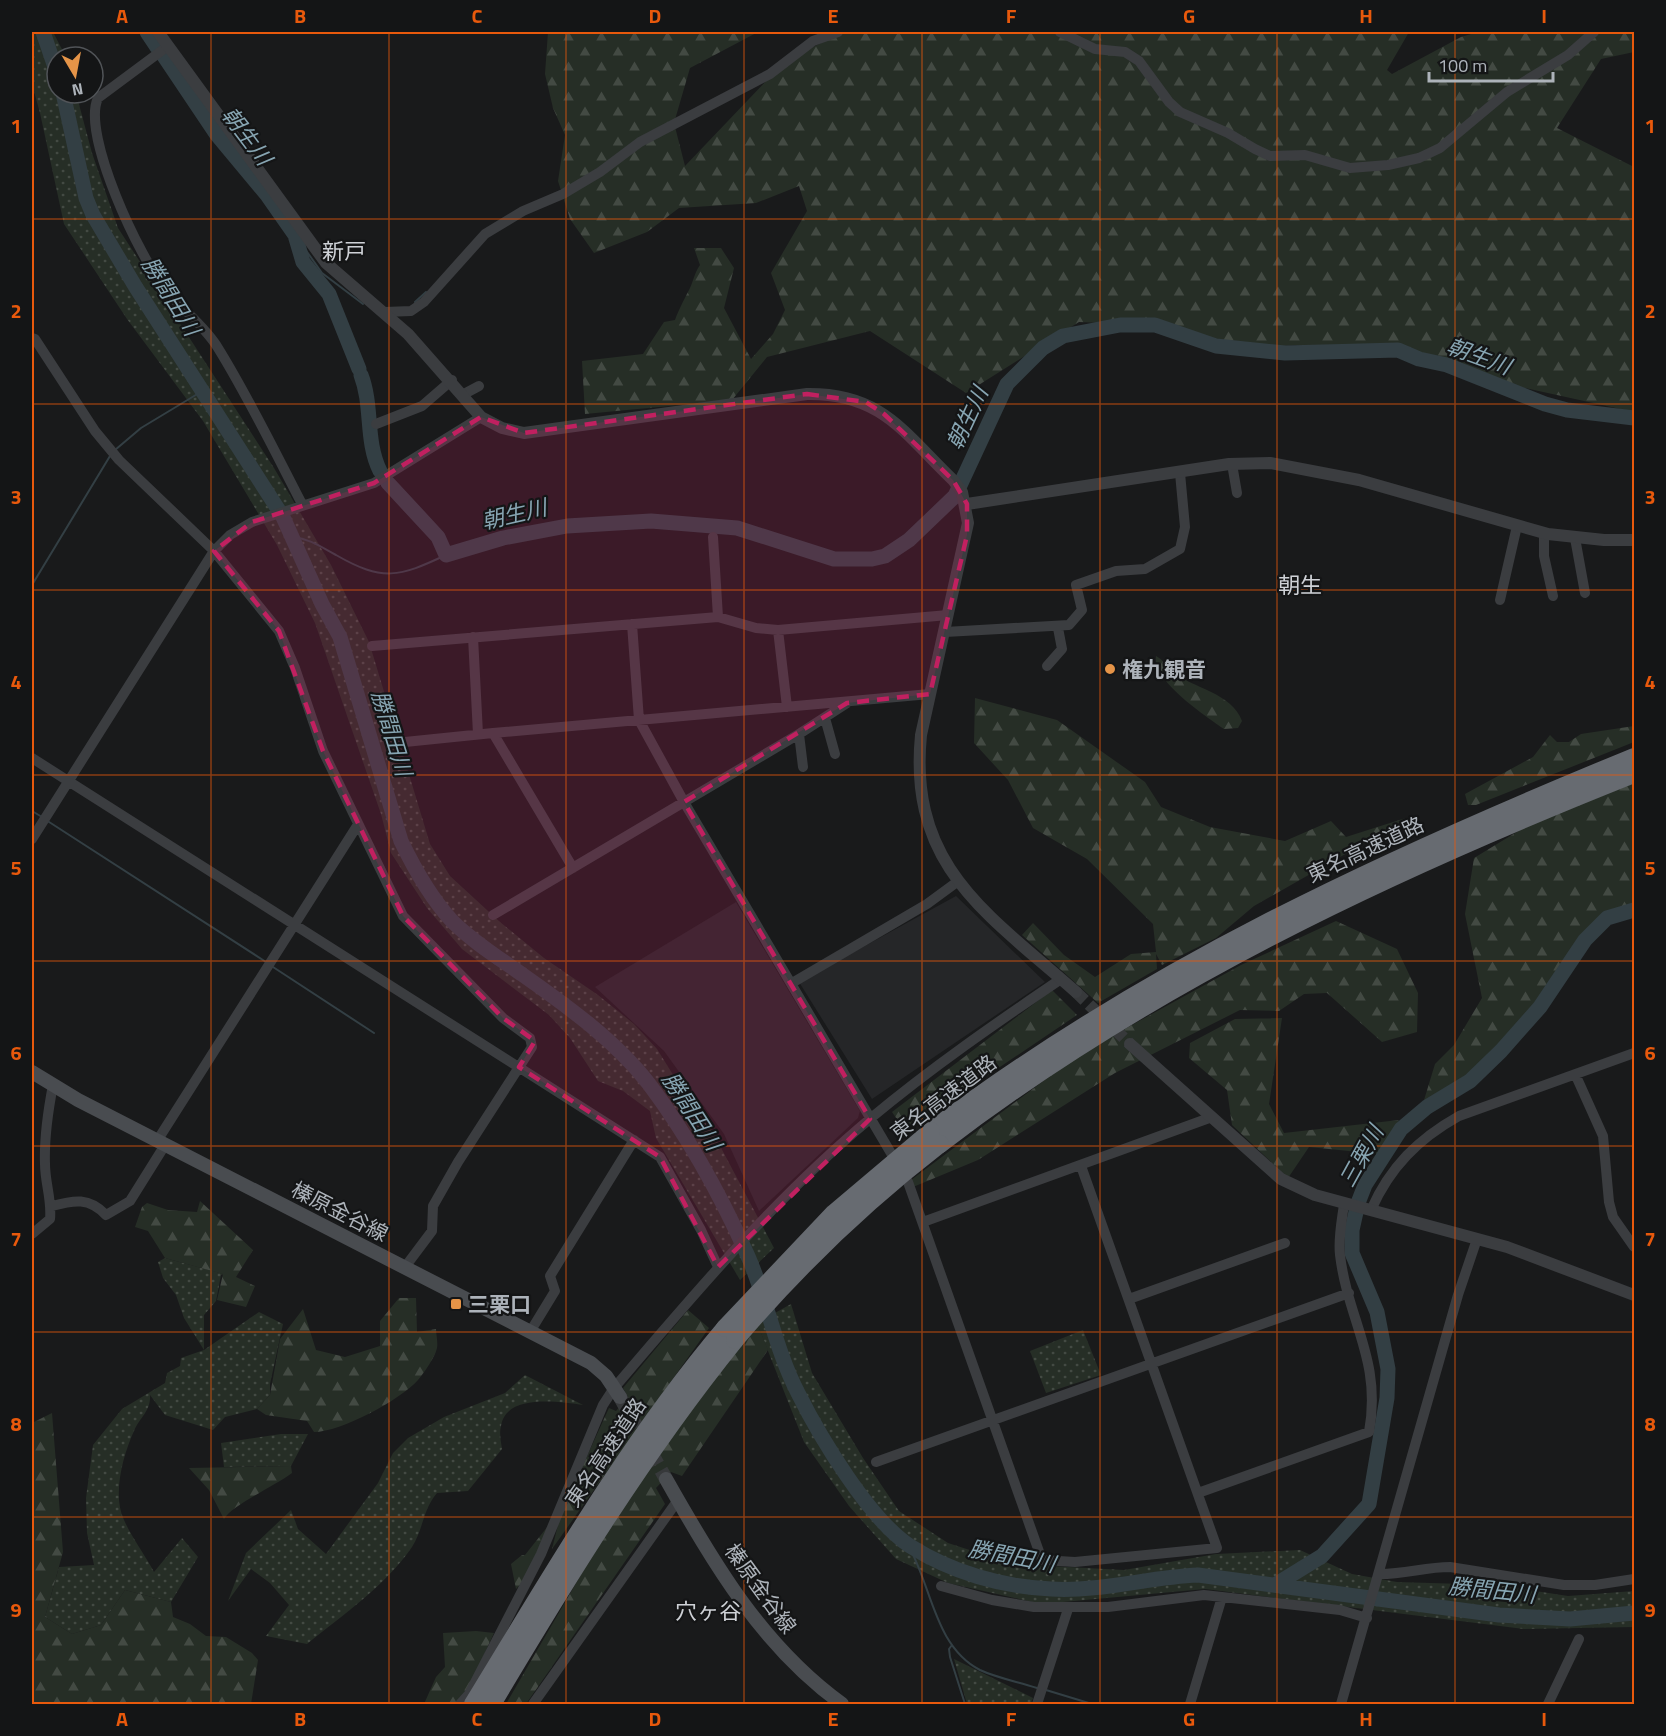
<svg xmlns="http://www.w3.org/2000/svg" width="1666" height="1736" font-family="'Titillium Web','Noto Sans JP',sans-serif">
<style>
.built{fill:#252628}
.grass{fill:url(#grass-dots)}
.forest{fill:url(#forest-firs)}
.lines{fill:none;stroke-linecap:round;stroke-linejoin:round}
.stream{stroke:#333f44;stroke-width:2}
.river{stroke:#333f44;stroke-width:15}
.tertiary-tunnel{stroke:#37393b;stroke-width:12;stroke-dasharray:12 6;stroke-linecap:butt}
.secondary-tunnel{stroke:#37393b;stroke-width:14;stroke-dasharray:14 7;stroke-linecap:butt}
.minor{stroke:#3b3d40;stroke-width:10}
.tertiary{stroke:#3b3d40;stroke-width:12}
.secondary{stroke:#494c50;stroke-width:14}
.motorway{stroke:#676b71;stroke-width:18}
.motorway-bridge{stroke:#676b71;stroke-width:18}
.marked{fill:#c12060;fill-opacity:0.2;stroke:#c12060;stroke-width:4.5;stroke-dasharray:12 8;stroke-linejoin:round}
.grid{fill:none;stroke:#e8590c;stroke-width:1.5;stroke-opacity:0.55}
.poi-dot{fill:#e59448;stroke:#141516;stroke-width:2}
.labels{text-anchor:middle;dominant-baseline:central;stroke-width:4.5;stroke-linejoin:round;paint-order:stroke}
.poi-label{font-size:21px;font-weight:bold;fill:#adb3ba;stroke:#141516;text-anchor:start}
.street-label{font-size:21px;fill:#adb3ba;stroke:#141516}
.water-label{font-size:22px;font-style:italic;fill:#87a5b2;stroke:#141516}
.neighbourhood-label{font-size:22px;fill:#ced1d6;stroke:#141516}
.neatline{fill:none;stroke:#e8590c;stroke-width:2}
.grid-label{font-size:20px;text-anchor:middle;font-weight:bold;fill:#e8590c}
</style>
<defs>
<pattern id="grass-dots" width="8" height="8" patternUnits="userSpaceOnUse" patternTransform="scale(1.5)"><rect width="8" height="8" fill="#262e26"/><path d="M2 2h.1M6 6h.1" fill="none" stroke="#434a43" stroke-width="1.8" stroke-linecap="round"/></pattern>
<pattern id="forest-firs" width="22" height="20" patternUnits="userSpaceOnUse" patternTransform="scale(1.5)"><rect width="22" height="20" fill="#262e26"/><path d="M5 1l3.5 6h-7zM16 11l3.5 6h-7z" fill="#434a43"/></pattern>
</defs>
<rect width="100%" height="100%" fill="#191a1b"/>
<path class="built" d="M956 896 1045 982 872 1099 799 982Z
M736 902 860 1111 858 1118 759 1211 724 1134 664 1051 595 987Z"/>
<path class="grass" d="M32 32H53L66 57H57V93H76L92 153 118 228 274 468 331 565 369 642 430 844 450 876 500 922 544 958 598 995 634 1024 657 1049 680 1086 701 1110 774 1248 740 1280 656 1138 650 1111 623 1091 598 1081 570 1038 549 1015 462 949 427 908 391 853 381 814 315 623 277 545 203 421 127 319 64 224 40 113 32 84Z
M165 1258 224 1274 221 1275 216 1301 204 1315V1350L259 1312 283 1324 270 1384V1395L257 1409 225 1417 213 1430 165 1415 150 1395C151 1411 140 1417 134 1431 123 1455 112 1495 124 1520 132 1538 145 1555 154 1572L182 1538 198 1557 171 1602 125 1590 101 1625 72 1634 45 1617 59 1567 94 1565 87 1533 86 1498 93 1445 122 1409 165 1383 167 1373 180 1366 181 1358 204 1350 184 1318 176 1295 163 1278 158 1262Z
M791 1304 812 1373 863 1458 899 1511 948 1543 1013 1564 1124 1570 1216 1554 1300 1550 1352 1574 1397 1582 1497 1585 1568 1596 1634 1591V1627L1524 1629 1205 1589 1041 1604 948 1583 896 1559 849 1506 804 1442 757 1323Z
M1083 1330 1101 1375 1046 1393 1030 1351Z
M525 1375 583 1405C560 1402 506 1393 501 1426 499 1433 501 1442 502 1449L468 1491 437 1493C423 1509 423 1530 412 1547 385 1586 343 1615 307 1644L266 1636 289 1605 270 1583 251 1569 228 1601 246 1553 291 1510 298 1529 326 1554 378 1483 393 1453 408 1438 444 1417 505 1393Z
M281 1434H308L291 1466 224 1467 221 1443Z
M954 1659 1033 1698 1031 1704H967Z"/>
<path class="forest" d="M548 32H758L690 68 674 123 685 166 787 59 845 32H1409L1387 70 1392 74 1461 37 1478 32H1634V52L1601 59 1557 128 1634 167V412L1475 377 1447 365 1381 351 1296 345 1234 350 1175 326 1079 322 966 393 870 331 767 357 732 400 585 414 582 361 643 354 664 322 675 320C679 309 683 302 688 292 693 284 694 273 700 265L694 248H721L734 268 724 308 751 359 773 334 785 310 771 273 807 211 799 186 756 203 679 208 647 232 594 253 570 219 558 181 565 135 553 108 545 74Z
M1156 656C1164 660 1166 667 1172 672 1193 688 1232 693 1242 721L1238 728 1224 729C1206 716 1152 681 1156 656Z
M975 698 1057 720 1145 782 1161 807 1210 827 1285 841 1331 821 1346 837 1412 816 1254 906 1216 938 1162 965 1156 954 1157 969 1098 1003 1022 935 1033 923 1064 955 1095 977 1131 954 1156 952 1153 924 1087 859 1033 828 1008 780 974 743Z
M1634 726V742L1476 805H1468L1465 794 1533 757 1550 735 1557 742H1569L1581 734Z
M1634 783V908L1589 929 1551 990 1493 1063 1421 1110 1435 1064 1454 1045 1482 998 1465 914 1474 858 1525 827Z
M1336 921 1397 949 1418 993 1417 1032 1382 1042 1327 993 1304 994 1279 1011 1240 1010 1115 1073 978 1160 913 1187 911 1180 1081 1053 1241 965Z
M1052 990 1077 1015 905 1131 892 1112Z
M1282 1018 1269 1104 1284 1133 1399 1120 1379 1154 1309 1147 1288 1178 1232 1125 1227 1090 1189 1058 1190 1043 1235 1019Z
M200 1201 253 1250 236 1277 255 1286 246 1307 217 1300 223 1274 165 1258 148 1231 135 1227 142 1207 147 1203 168 1210 197 1212Z
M399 1298H416L417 1332 436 1329C436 1334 438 1342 437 1348 435 1357 424 1373 418 1380 400 1400 341 1432 314 1432L307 1421 266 1415 257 1409 270 1395 280 1339 303 1309 316 1350 345 1357 380 1346V1321Z
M688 1310 709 1328 552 1549 561 1513 609 1408 616 1411 628 1397 623 1388Z
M757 1323 768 1350 682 1476 671 1472 656 1488 665 1504 526 1704H506L604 1535 678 1423Z
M52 1413 63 1552 45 1617 72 1634 101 1625 125 1590 171 1602 173 1617 190 1624 206 1636 226 1637 252 1653 258 1660 251 1704H32V1423Z
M291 1466 292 1473C275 1486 232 1505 224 1519L209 1490 189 1468Z
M548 1526C541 1546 533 1574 516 1589L511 1564 522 1555H525Z
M476 1631 494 1633 461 1704H424L436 1677 445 1667 443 1633Z"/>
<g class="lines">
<path class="stream" d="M295 235 322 273 363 304
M415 302 426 292
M115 450 141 428 204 390
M293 537C310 539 321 547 336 555 383 582 399 577 446 555
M32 585 110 456
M32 811 42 817
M46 820 266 962
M273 967 374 1033
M908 1545C932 1586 934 1646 980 1670 997 1678 1019 1682 1037 1688
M952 1645 949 1649 950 1657 965 1704
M1046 1690 1092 1704"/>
<path class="river" d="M43 32 57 73
M147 32 157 47
M164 56 217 135 267 195 295 235 303 262 329 294 359 369
M63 93 86 198 93 215 135 286 283 517 322 604 340 637 401 841C415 870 430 897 452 921 473 942 499 958 523 975 567 1006 616 1041 649 1084 688 1136 720 1194 747 1254 767 1298 775 1349 798 1393 820 1437 869 1519 910 1546 951 1572 1002 1587 1051 1589 1101 1592 1149 1577 1198 1575L1499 1615 1570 1619 1634 1613
M361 375C373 406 365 441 380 471
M388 483 438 537 446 555 503 538 567 526 651 521 737 528 834 559H872L885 556 909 540 955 496 1007 384 1043 348 1063 336 1120 325H1155L1216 346 1285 353 1398 350 1419 359 1447 365 1545 404 1567 410 1634 418
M1275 1585 1322 1556 1369 1504 1387 1398 1388 1369 1377 1312 1352 1253V1230L1358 1203 1365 1185 1401 1129 1427 1107 1470 1081 1501 1051 1540 1007 1585 940 1607 918 1634 910"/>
<path class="tertiary-tunnel" d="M1076 992 1130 1044"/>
<path class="secondary-tunnel" d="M620 1397 666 1479"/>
<path class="minor" d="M1060 32 1095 49 1125 52 1139 61 1169 102 1180 112 1228 133 1255 149 1270 156 1305 155 1350 168 1388 165 1419 158 1440 148 1507 92 1568 55 1594 32
M168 46 98 98C81 134 140 259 166 290 182 310 205 326 218 348 249 398 275 452 302 504
M385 312 411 311 424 302 485 234 523 211 563 194 600 172 640 142 770 74 813 41 838 32
M32 338 35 339 95 431 119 460 214 551 279 631 295 668 323 751 403 916 503 1018 530 1038 532 1047 458 1162 433 1206 432 1231 405 1267
M464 394 479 386
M376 424 422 406 452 380
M1232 464 1237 493
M1544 533V556L1553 596
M713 537 718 617
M1575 538 1585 593
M1500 600 1517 526
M632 624 639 720 684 802 908 1182 1042 1560 1075 1562 1217 1548 1081 1166
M778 630 787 707
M945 632 1069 625 1082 610 1076 585 1116 571 1145 569 1180 549 1185 527 1180 473
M473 637 478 734
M372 646 718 617 756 628 778 630 948 615
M1047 666 1062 649 1058 628
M825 718 835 754
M493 733 930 694
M799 734 803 767
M405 742 493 733 573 868
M32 758 660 1157 701 1230 718 1267
M32 839 214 551 230 535 252 522 374 483 481 417
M493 915 799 734 847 703
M792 983 927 904 957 882
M1576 1076 1603 1136 1609 1202 1613 1217 1634 1247
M157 1141 357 826
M52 1206C74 1200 89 1197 106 1215L130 1201 165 1145
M1371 1210C1390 1167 1418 1139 1459 1116L1634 1053
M923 1222 1212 1117
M32 1234 50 1219C52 1200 45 1183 45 1164 44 1137 48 1111 53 1085
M1129 1299 1285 1243
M530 1332 555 1291 550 1276 634 1140
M876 1462 1349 1293
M1198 1493 1369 1432C1382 1360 1348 1321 1340 1255 1338 1238 1342 1220 1344 1204
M1380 1574C1406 1574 1425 1567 1450 1567L1564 1585H1595L1634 1579
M941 1586 992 1600 1034 1607H1108L1204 1595 1340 1610 1367 1618
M460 1704 469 1694 541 1554 603 1405 614 1388C695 1293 775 1198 871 1118 931 1068 996 1023 1061 979
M533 1704 678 1500
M1037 1704 1068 1609
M1190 1704 1222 1597
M1341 1704 1458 1295 1477 1239
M1548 1704 1579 1639"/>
<path class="tertiary" d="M158 32 326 263 408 334 481 417 502 428 524 433 807 394C882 393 904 433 953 480L962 492 968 523 921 735C908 867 988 914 1076 992
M967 504 1229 464 1270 463 1359 480 1548 534 1604 540H1634
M1130 1044 1281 1179 1315 1195 1507 1247 1634 1295"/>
<path class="secondary" d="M32 1072 78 1100 591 1363 606 1376 620 1397
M666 1479C714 1564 762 1646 842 1704"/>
<path class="motorway" d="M931 1131C1145 969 1387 858 1634 757
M940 1144C1150 983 1390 871 1634 774
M473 1704C552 1575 627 1444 725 1328
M492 1704C567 1578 643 1454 735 1340"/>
<path class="motorway-bridge" d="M725 1328 834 1213 931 1131
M735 1340C796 1268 865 1202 940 1144"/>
</g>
<path class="marked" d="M807 394 866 402 884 414 953 480 967 504V535L930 694 847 703 684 802 870 1119 718 1267 660 1157 519 1067 535 1041 503 1018 403 916 323 751 279 631 214 551 252 522 374 483 481 417 524 433Z"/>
<path class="grid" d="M211 32V1704M389 32V1704M566 32V1704M744 32V1704M922 32V1704M1100 32V1704M1277 32V1704M1455 32V1704M32 219H1634M32 404H1634M32 590H1634M32 775H1634M32 961H1634M32 1146H1634M32 1332H1634M32 1517H1634"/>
<g class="poi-dot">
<circle cx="1110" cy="669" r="6"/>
<rect x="450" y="1298" width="12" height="12" rx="3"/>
</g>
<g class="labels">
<g class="poi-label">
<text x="1122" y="669">権九観音</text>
<text x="468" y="1304">三栗口</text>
</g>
<g class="street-label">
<text transform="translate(1365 849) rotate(-25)">東名高速道路</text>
<text transform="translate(943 1097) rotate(-37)">東名高速道路</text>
<text transform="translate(340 1211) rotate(27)">榛原金谷線</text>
<text transform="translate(605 1452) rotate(-56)">東名高速道路</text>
<text transform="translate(761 1588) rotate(54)">榛原金谷線</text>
</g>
<g class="water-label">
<text transform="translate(247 136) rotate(53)">朝生川</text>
<text transform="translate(171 296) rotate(58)">勝間田川</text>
<text transform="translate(1479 356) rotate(20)">朝生川</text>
<text transform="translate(967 418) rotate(-65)">朝生川</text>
<text transform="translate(514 514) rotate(-13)">朝生川</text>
<text transform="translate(392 733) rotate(73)">勝間田川</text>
<text transform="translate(692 1111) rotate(57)">勝間田川</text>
<text transform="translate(1361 1156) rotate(-61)">三栗川</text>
<text transform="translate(1012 1556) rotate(11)">勝間田川</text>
<text transform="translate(1492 1590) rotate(6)">勝間田川</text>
</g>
<g class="neighbourhood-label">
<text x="344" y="251">新戸</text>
<text x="1300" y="585">朝生</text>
<text x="708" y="1611">穴ヶ谷</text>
</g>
</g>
<rect width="1666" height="1736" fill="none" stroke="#141516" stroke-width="66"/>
<g transform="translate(75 75) rotate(170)"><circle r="28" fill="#141516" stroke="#515458" stroke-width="1.5"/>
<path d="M0-4.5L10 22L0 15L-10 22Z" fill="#e59448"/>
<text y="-9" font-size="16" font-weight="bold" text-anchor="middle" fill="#adb3ba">N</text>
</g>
<path d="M1429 72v9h124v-9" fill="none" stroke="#adb3ba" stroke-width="3"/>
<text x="1438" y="72" font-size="18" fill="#adb3ba" stroke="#141516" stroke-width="4.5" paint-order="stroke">100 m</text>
<rect x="33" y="33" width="1600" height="1670" class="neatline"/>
<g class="grid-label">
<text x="122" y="23">A</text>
<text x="300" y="23">B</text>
<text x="477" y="23">C</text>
<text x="655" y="23">D</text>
<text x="833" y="23">E</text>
<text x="1011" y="23">F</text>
<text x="1189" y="23">G</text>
<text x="1366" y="23">H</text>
<text x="1544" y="23">I</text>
<text x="16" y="133">1</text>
<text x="1650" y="133">1</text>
<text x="16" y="318">2</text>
<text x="1650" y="318">2</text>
<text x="16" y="504">3</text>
<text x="1650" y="504">3</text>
<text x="16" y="689">4</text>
<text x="1650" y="689">4</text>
<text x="16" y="875">5</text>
<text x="1650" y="875">5</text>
<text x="16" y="1060">6</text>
<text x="1650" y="1060">6</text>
<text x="16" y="1246">7</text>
<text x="1650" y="1246">7</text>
<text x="16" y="1431">8</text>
<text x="1650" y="1431">8</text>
<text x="16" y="1617">9</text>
<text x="1650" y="1617">9</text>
<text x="122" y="1726">A</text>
<text x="300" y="1726">B</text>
<text x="477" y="1726">C</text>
<text x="655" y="1726">D</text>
<text x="833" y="1726">E</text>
<text x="1011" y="1726">F</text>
<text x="1189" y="1726">G</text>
<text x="1366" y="1726">H</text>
<text x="1544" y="1726">I</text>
</g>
</svg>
